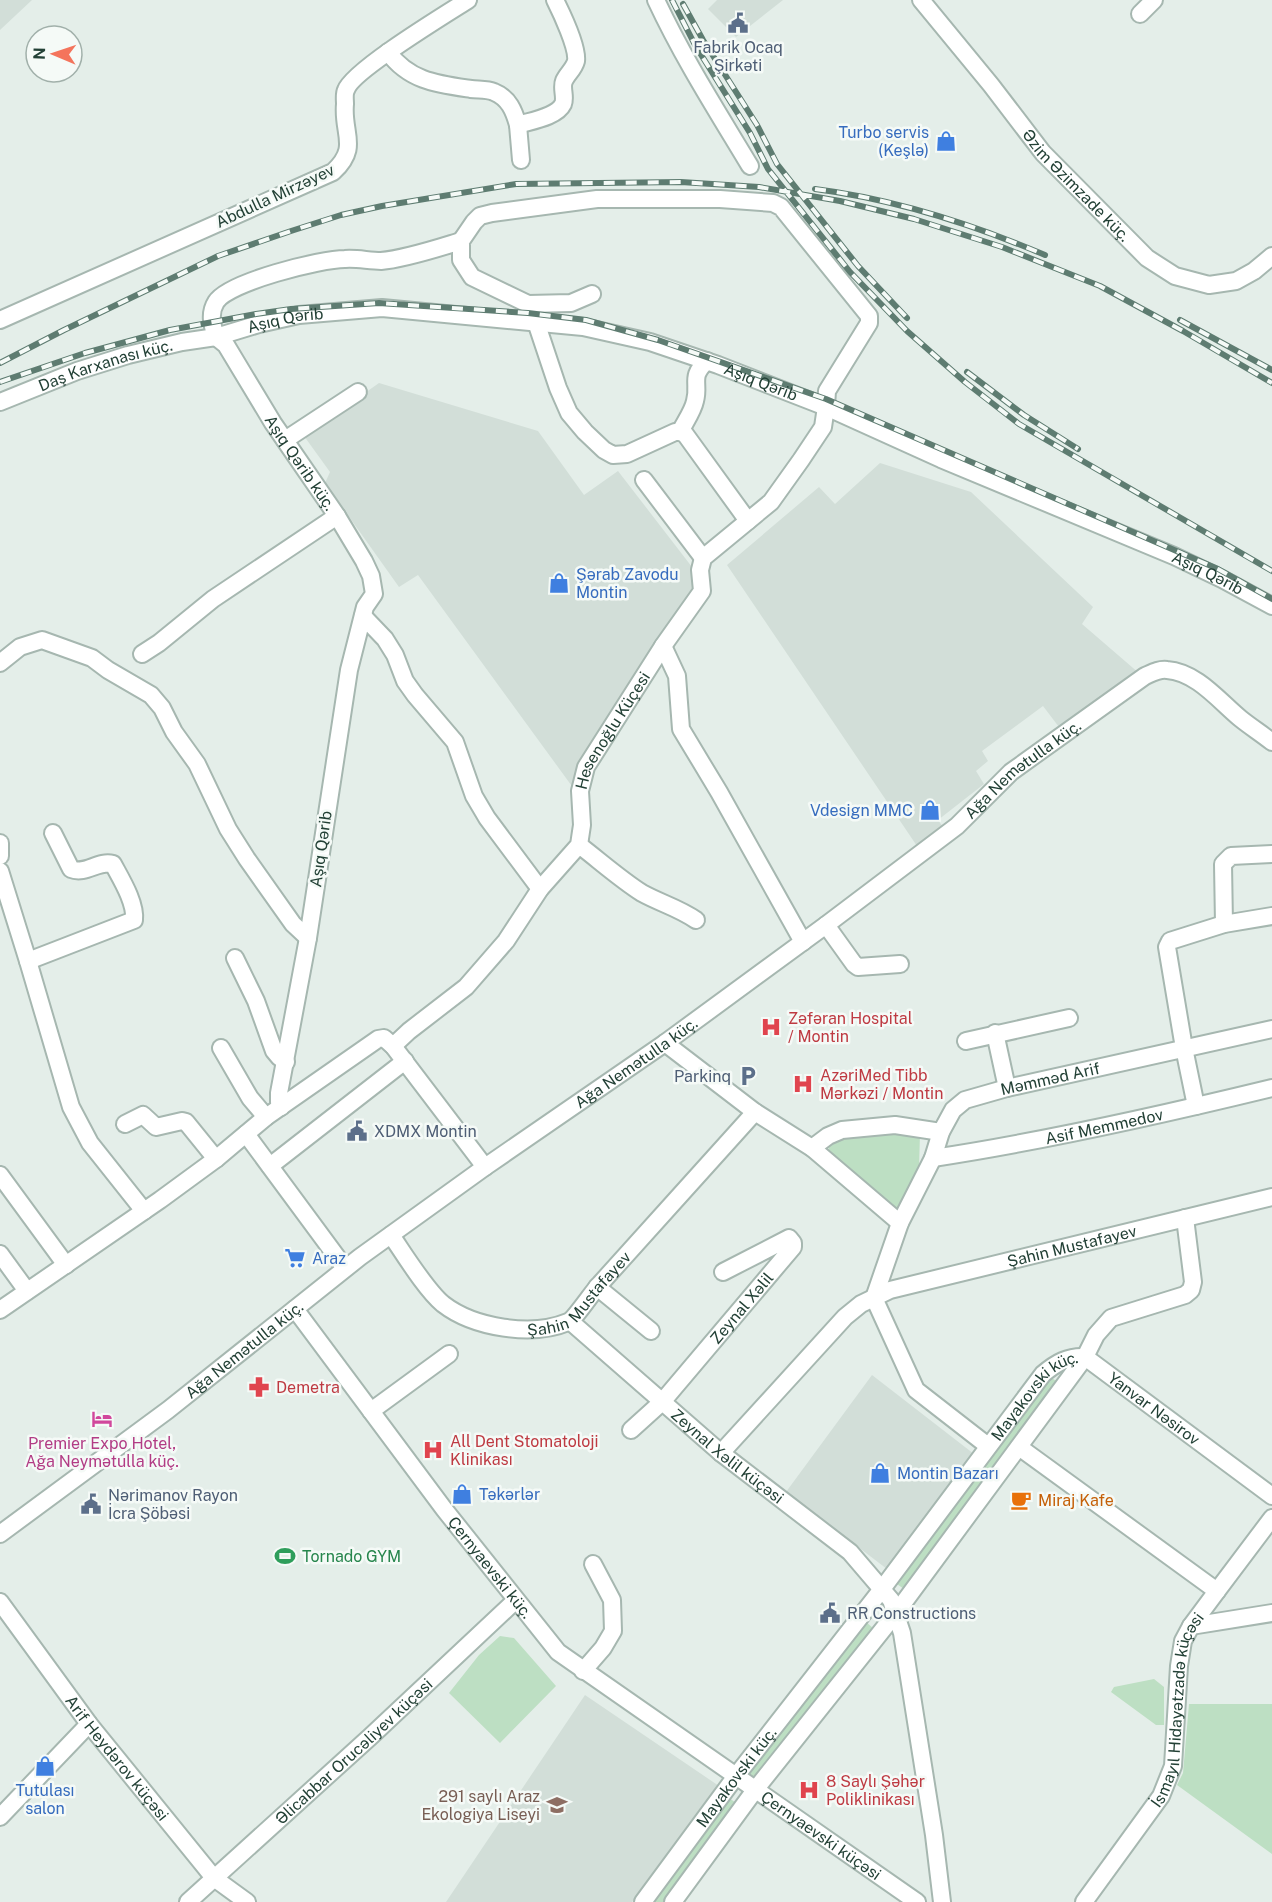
<svg xmlns="http://www.w3.org/2000/svg" width="1272" height="1902" font-family="'Public Sans',sans-serif">
<style>
.built{fill:#d2ded8}
.green{fill:#bddfc3}
.lines{fill:none;stroke-linecap:round;stroke-linejoin:round}
.minor-casing{stroke:#a6b7b0;stroke-width:20}
.minor{stroke:#fff;stroke-width:16}
.rail-casing{stroke:#5e7c71;stroke-width:6}
.rail{stroke:#f5faf7;stroke-width:4;stroke-dasharray:11;stroke-linecap:butt}
.labels{text-anchor:middle;dominant-baseline:central;stroke-width:5;stroke-linejoin:round;paint-order:stroke}
.service-label{font-size:16px;fill:#4e5e75;stroke:#f5faf7;text-anchor:start}
.shop-label{font-size:16px;fill:#366cbe;stroke:#f5faf7;text-anchor:start}
.street-label{font-size:16px;fill:#234136;stroke:#f5faf7}
.health-label{font-size:16px;fill:#be3a42;stroke:#f5faf7;text-anchor:start}
.hotel-label{font-size:16px;fill:#b23c85;stroke:#f5faf7}
.food-label{font-size:16px;fill:#c56008;stroke:#f5faf7;text-anchor:start}
.leisure-label{font-size:16px;fill:#27864d;stroke:#f5faf7;text-anchor:start}
.education-label{font-size:16px;fill:#785e54;stroke:#f5faf7;text-anchor:end}
</style>
<rect width="100%" height="100%" fill="#e4eee9"/>
<path class="built" d="M0 0H32L0 30Z
M717 0H783L736 37 708 9Z
M379 383 538 431 584 495 618 471 692 567 695 590 574 789 418 575 399 587 325 483 330 472 304 436Z
M880 463 971 492 1093 607 1082 624 1140 674 1062 731 1043 706 982 751 988 761 976 771 984 784 938 820 943 827 917 846 727 565 819 487 835 504Z
M872 1375 974 1454 887 1569 786 1492Z
M585 1695 719 1786 632 1902H446Z"/>
<path class="green" d="M893 1129 920 1134 919 1168 901 1206 891 1212 827 1155 831 1140Z
M1049 1376 1059 1383 904 1589 894 1582Z
M865 1621 874 1629 753 1784 744 1776Z
M500 1636 514 1638 556 1686 500 1743 449 1693 479 1655Z
M1154 1679 1164 1687V1725H1156L1111 1692 1114 1687Z
M1189 1704H1272V1854L1177 1785 1183 1773Z
M729 1798 739 1805 665 1902H650Z"/>
<g class="lines">
<g class="minor-casing">
<g id="minor">
<path d="M656 0C683 58 717 111 750 166"/>
<path id="s1" d="M921 0 991 85 1043 153 1147 258 1175 276 1209 285 1236 281 1254 271 1272 256"/>
<path d="M1140 14 1154 0"/>
<path d="M388 52C409 81 437 84 471 89 478 90 487 89 494 92 509 98 514 111 518 125 530 121 557 117 563 104 566 97 561 88 564 81 567 74 574 69 576 61 578 48 561 12 555 0"/>
<path d="M518 125 521 160"/>
<path d="M0 320 333 172C360 147 342 134 345 104 345 100 344 94 346 90 352 71 446 14 468 0"/>
<path d="M536 322 558 388 569 413 585 432 604 450 613 455 627 454 675 432H680L685 434 748 521"/>
<path id="s2" d="M216 337 226 345 273 423 337 516 364 561 371 576 374 594 365 607 349 670 308 938 279 1093V1102L281 1107"/>
<path d="M216 337C212 325 209 313 216 302 228 282 321 259 345 259 357 258 369 261 381 261 405 259 438 248 461 241"/>
<path id="s3" d="M0 402 77 371 128 355 182 342 216 337 259 324 299 315 382 308 583 327 650 342 718 365 826 407 941 459 1174 556 1222 579 1272 606"/>
<path d="M680 432C685 422 693 411 695 401 700 383 689 377 707 361"/>
<path d="M285 440 358 392"/>
<path d="M644 480 703 558"/>
<path d="M363 616 385 639 395 655 405 681 415 695 455 742 474 796 487 818 540 889"/>
<path d="M663 646 677 676 681 729 719 792 803 942"/>
<path d="M142 654 159 643 213 599 337 516"/>
<path d="M0 663 20 647 42 640 92 658 108 670 151 695 162 708 174 732 197 764 228 829 247 859 293 924 308 938"/>
<path d="M0 843V856"/>
<path d="M579 845C600 861 620 879 642 893 660 903 679 908 696 920"/>
<path d="M0 871 28 961 71 1107 90 1143 144 1211"/>
<path d="M1224 924 1223 864 1231 856 1272 854"/>
<path d="M826 925 854 964 858 967 900 964"/>
<path d="M235 958 256 1001 274 1051 279 1057 286 1062"/>
<path d="M28 961 134 920C136 903 121 879 113 864 98 860 86 875 71 869L53 833"/>
<path d="M995 1033 1007 1088"/>
<path d="M966 1041 1069 1018"/>
<path d="M665 1043 755 1112 812 1148 900 1223"/>
<path id="s4" d="M393 1046 409 1031 466 987 506 941 540 889 579 845 582 825 580 791 586 767 663 646 702 591 700 570 703 558 771 502 801 460 823 427 826 407 827 391 869 323V316L781 207 773 203 720 199H597L492 213 480 216 474 222 461 241V260L472 277 528 304 571 303 592 294"/>
<path d="M221 1048 250 1098 266 1117"/>
<path d="M1196 1106 1184 1048 1167 947 1170 941 1224 924 1272 916"/>
<path d="M125 1124 143 1115 156 1127 182 1121 186 1122 216 1159"/>
<path d="M246 1134 345 1268"/>
<path d="M812 1148 828 1136 842 1130 895 1125 941 1132"/>
<path id="s5" d="M933 1158C1046 1141 1161 1115 1272 1088"/>
<path d="M270 1166 405 1061"/>
<path d="M0 1175 66 1265"/>
<path id="s6" d="M391 1235C404 1254 426 1290 443 1304 474 1328 532 1337 568 1322 575 1319 593 1291 600 1284 652 1227 703 1169 755 1112"/>
<path d="M0 1254 27 1291"/>
<path d="M597 1287 651 1331"/>
<path id="s7" d="M874 1298 900 1223 933 1158 941 1132 953 1110 965 1100 1007 1088 1272 1029"/>
<path d="M874 1298 916 1390 988 1446"/>
<path id="s8" d="M295 1309 444 1509 558 1652 917 1902"/>
<path d="M0 1310 160 1200 216 1159 266 1117 378 1039 384 1038 393 1046 485 1167"/>
<path id="s9" d="M571 1322 721 1453 850 1552 891 1600 902 1633 934 1835 942 1902"/>
<path id="s10" d="M1085 1357 1272 1496"/>
<path d="M371 1411 449 1354"/>
<path id="s11" d="M631 1430 662 1402 793 1247V1243L789 1238 723 1272"/>
<path d="M1019 1447 1217 1591"/>
<path id="s12" d="M721 1453 845 1317 861 1304 890 1290 1272 1197"/>
<path id="s13" d="M0 1534 168 1410 360 1257 485 1167 665 1043 826 925 957 826 1011 772 1145 676C1152 673 1159 669 1167 670 1197 672 1220 702 1241 719 1251 727 1262 734 1272 742"/>
<path id="s14" d="M0 1602 89 1724 214 1878 247 1902"/>
<path d="M1191 1626 1272 1613"/>
<path d="M583 1671 603 1648 613 1631 612 1600 593 1564"/>
<path d="M0 1817 89 1724"/>
<path id="s15" d="M188 1902 370 1737 516 1600"/>
<path id="s16" d="M643 1902 736 1776 882 1589 1043 1374C1056 1363 1068 1356 1085 1357"/>
<path d="M673 1902 755 1790 896 1613 1085 1357 1096 1335 1111 1318 1185 1295 1191 1290 1193 1282 1185 1218"/>
<path id="s17" d="M1084 1902 1161 1796 1173 1766 1179 1666 1183 1641 1191 1626 1217 1591 1272 1518"/>
</g>
</g>
<use href="#minor" class="minor"/>
<g class="rail-casing">
<path id="rail" d="M672 0 695 45 750 133 768 169 850 272 907 331 965 382 1019 424 1272 571
M683 4 703 40 757 125 777 164 858 266 907 318
M815 189C894 199 972 224 1045 255
M1180 320 1272 370
M0 363 64 330 218 256 291 231 341 215 382 206 516 184 681 182 759 187 840 201 914 219 1002 247 1100 286 1183 331 1272 383
M967 372 1024 415 1078 449
M0 382 85 353 170 330 256 314 291 309 379 303 528 313 586 320 658 340 826 399 1218 569 1272 599"/>
</g>
<use href="#rail" class="rail"/>
</g>
<defs>
<g id="civic-bare" transform="scale(1.62)"><path d="M-.6-6.5H3V-4.5H.6V-3L4-1V1h2V6H-6V1h2V-1L-.6-3ZM-1.2 2.5V6h2.4V2.5Z" fill="#5c6f8a" stroke="#f5faf7" stroke-width="2.5" paint-order="stroke"/></g>
<g id="shop-bare" transform="scale(1.62)"><path d="M-5-2.5h2.3a2.7 3.5 0 0 1 5.4 0H5L5.5 6h-11ZM-1.5-2.5h3a1.5 2.3 0 0 0-3 0Z" fill="#3f7fe0" stroke="#f5faf7" stroke-width="2.5" paint-order="stroke"/></g>
<g id="hospital-bare" transform="scale(1.62)"><path d="M-5-5h3v3.5h4V-5h3V5h-3V1.5h-4V5h-3Z" fill="#e0444e" stroke="#f5faf7" stroke-width="2.5" paint-order="stroke"/></g>
<g id="parking-bare" transform="scale(1.62)"><path d="M-3.5-5.5H1a3.5 3.5 0 0 1 0 7H-1V5.5H-3.5ZM-1-3.4V-.6H.8a1.4 1.4 0 0 0 0-2.8Z" fill="#5c6f8a" stroke="#f5faf7" stroke-width="2.5" paint-order="stroke"/></g>
<g id="supermarket-bare" transform="scale(1.62)"><path d="M-6-5.5h2.5l.6 2H6L4.5 2H-2.5L-4.4-4H-6ZM-1.5 3.2a1.3 1.3 0 1 0 .1 0ZM3 3.2a1.3 1.3 0 1 0 .1 0Z" fill="#3f7fe0" stroke="#f5faf7" stroke-width="2.5" paint-order="stroke"/></g>
<g id="pharmacy-bare" transform="scale(1.62)"><path d="M-2-6h4v4h4v4h-4v4h-4v-4h-4v-4h4Z" fill="#e0444e" stroke="#f5faf7" stroke-width="2.5" paint-order="stroke"/></g>
<g id="hotel-bare" transform="scale(1.62)"><path d="M-6-4.5h1.5V1H6V5H4.5V3h-9V5H-6ZM-4 0a1.8 1.8 0 1 1 3.6 0ZM.5 0V-2.5h3Q6-2.5 6 0Z" fill="#d1479c" stroke="#f5faf7" stroke-width="2.5" paint-order="stroke"/></g>
<g id="cafe-bare" transform="scale(1.62)"><path d="M-5.5-4.5H6V0H3Q3 3.5 0 3.5H-2.5Q-5.5 3.5-5.5 0ZM3-3.2v2h1.7v-2ZM-6 4.5H4V6H-6Z" fill="#e8710a" stroke="#f5faf7" stroke-width="2.5" paint-order="stroke"/></g>
<g id="stadium-bare" transform="scale(1.62)"><path d="M0-5a6.5 5 0 1 0 0 10a6.5 5 0 1 0 0-10ZM-3.5-1.8h7v3.6h-7Z" fill="#2e9e5b" stroke="#f5faf7" stroke-width="2.5" paint-order="stroke"/></g>
<g id="school-bare" transform="scale(1.62)"><path d="M0-5L7-2L0 1L-7-2ZM-4 1L0 2.5L4 1V4Q0 6-4 4Z" fill="#8d6e63" stroke="#f5faf7" stroke-width="2.5" paint-order="stroke"/></g>
</defs>
<g fill-rule="evenodd">
<use href="#civic-bare" x="738" y="23"/>
<use href="#shop-bare" x="946" y="141"/>
<use href="#shop-bare" x="559" y="583"/>
<use href="#shop-bare" x="930" y="810"/>
<use href="#hospital-bare" x="771" y="1027"/>
<use href="#parking-bare" x="748" y="1076"/>
<use href="#hospital-bare" x="803" y="1084"/>
<use href="#civic-bare" x="357" y="1131"/>
<use href="#supermarket-bare" x="295" y="1258"/>
<use href="#pharmacy-bare" x="259" y="1387"/>
<use href="#hotel-bare" x="102" y="1419"/>
<use href="#hospital-bare" x="433" y="1450"/>
<use href="#shop-bare" x="880" y="1473"/>
<use href="#shop-bare" x="462" y="1494"/>
<use href="#cafe-bare" x="1021" y="1500"/>
<use href="#civic-bare" x="91" y="1504"/>
<use href="#stadium-bare" x="285" y="1556"/>
<use href="#civic-bare" x="830" y="1613"/>
<use href="#shop-bare" x="45" y="1766"/>
<use href="#hospital-bare" x="809" y="1790"/>
<use href="#school-bare" x="557" y="1805"/>
</g>
<g class="labels">
<g class="service-label">
<text x="738" y="47" text-anchor="middle">Fabrik Ocaq<tspan x="738" dy="18">Şirkəti</tspan></text>
<text x="731" y="1076" text-anchor="end">Parkinq</text>
<text x="374" y="1131">XDMX Montin</text>
<text x="108" y="1495">Nərimanov Rayon<tspan x="108" dy="18">İcra Şöbəsi</tspan></text>
<text x="847" y="1613">RR Constructions</text>
</g>
<g class="shop-label">
<text x="929" y="132" text-anchor="end">Turbo servis<tspan x="929" dy="18">(Keşlə)</tspan></text>
<text x="576" y="574">Şərab Zavodu<tspan x="576" dy="18">Montin</tspan></text>
<text x="913" y="810" text-anchor="end">Vdesign MMC</text>
<text x="312" y="1258">Araz</text>
<text x="897" y="1473">Montin Bazarı</text>
<text x="479" y="1494">Təkərlər</text>
<text x="45" y="1790" text-anchor="middle">Tutulası<tspan x="45" dy="18">salon</tspan></text>
</g>
<g class="street-label">
<text stroke="none"><textPath href="#s1" startOffset="242">Əzim Əzimzade küç.</textPath></text>
<text transform="translate(275 196) rotate(-25)">Abdulla Mirzəyev</text>
<text stroke="none"><textPath href="#s3" startOffset="298">Aşıq Qərib</textPath></text>
<text stroke="none"><textPath href="#s3" startOffset="112">Daş Karxanası küç.</textPath></text>
<text stroke="none"><textPath href="#s3" startOffset="784">Aşıq Qərib</textPath></text>
<text stroke="none"><textPath href="#s2" startOffset="152">Aşıq Qərib küç.</textPath></text>
<text stroke="none"><textPath href="#s3" startOffset="1270">Aşıq Qərib</textPath></text>
<text stroke="none"><textPath href="#s4" startOffset="399">Hesenoğlu Küçesi</textPath></text>
<text stroke="none"><textPath href="#s13" startOffset="1278">Ağa Nemətulla küç.</textPath></text>
<text transform="translate(321 849) rotate(-82)">Aşıq Qərib</text>
<text stroke="none"><textPath href="#s13" startOffset="792">Ağa Nemətulla küç.</textPath></text>
<text stroke="none"><textPath href="#s7" startOffset="308">Məmməd Arif</textPath></text>
<text stroke="none"><textPath href="#s5" startOffset="174">Asif Memmedov</textPath></text>
<text stroke="none"><textPath href="#s12" startOffset="424">Şahin Mustafayev</textPath></text>
<text stroke="none"><textPath href="#s6" startOffset="242">Şahin Mustafayev</textPath></text>
<text stroke="none"><textPath href="#s11" startOffset="165">Zeynal Xəlil</textPath></text>
<text stroke="none"><textPath href="#s13" startOffset="306">Ağa Nemətulla küç.</textPath></text>
<text stroke="none"><textPath href="#s16" startOffset="642">Mayakovski küç.</textPath></text>
<text stroke="none"><textPath href="#s10" startOffset="86">Yanvar Nəsirov</textPath></text>
<text stroke="none"><textPath href="#s9" startOffset="206">Zeynal Xəlil küçəsi</textPath></text>
<text stroke="none"><textPath href="#s8" startOffset="324">Çernyaevski küç.</textPath></text>
<text stroke="none"><textPath href="#s17" startOffset="220">İsmayıl Hidayətzadə küçəsi</textPath></text>
<text stroke="none"><textPath href="#s15" startOffset="224">Əlicabbar Orucəliyev küçəsi</textPath></text>
<text stroke="none"><textPath href="#s14" startOffset="195">Arif Heydərov küçəsi</textPath></text>
<text stroke="none"><textPath href="#s16" startOffset="156">Mayakovski küç.</textPath></text>
<text stroke="none"><textPath href="#s8" startOffset="753">Çernyaevski küçəsi</textPath></text>
</g>
<g class="health-label">
<text x="788" y="1018">Zəfəran Hospital<tspan x="788" dy="18">/ Montin</tspan></text>
<text x="820" y="1075">AzəriMed Tibb<tspan x="820" dy="18">Mərkəzi / Montin</tspan></text>
<text x="276" y="1387">Demetra</text>
<text x="450" y="1441">All Dent Stomatoloji<tspan x="450" dy="18">Klinikası</tspan></text>
<text x="826" y="1781">8 Saylı Şəhər<tspan x="826" dy="18">Poliklinikası</tspan></text>
</g>
<g class="hotel-label">
<text x="102" y="1443">Premier Expo Hotel,<tspan x="102" dy="18">Ağa Neymətulla küç.</tspan></text>
</g>
<g class="food-label">
<text x="1038" y="1500">Miraj Kafe</text>
</g>
<g class="leisure-label">
<text x="302" y="1556">Tornado GYM</text>
</g>
<g class="education-label">
<text x="540" y="1796">291 saylı Araz<tspan x="540" dy="18">Ekologiya Liseyi</tspan></text>
</g>
</g>
<g transform="translate(54 54) rotate(272)"><circle r="28" fill="#f5faf7" stroke="#a1b0aa" stroke-width="1.5"/>
<path d="M0-4.5L10 22L0 15L-10 22Z" fill="#f4745c"/>
<text y="-9" font-size="16" font-weight="bold" text-anchor="middle" fill="#234136">N</text>
</g>
</svg>
